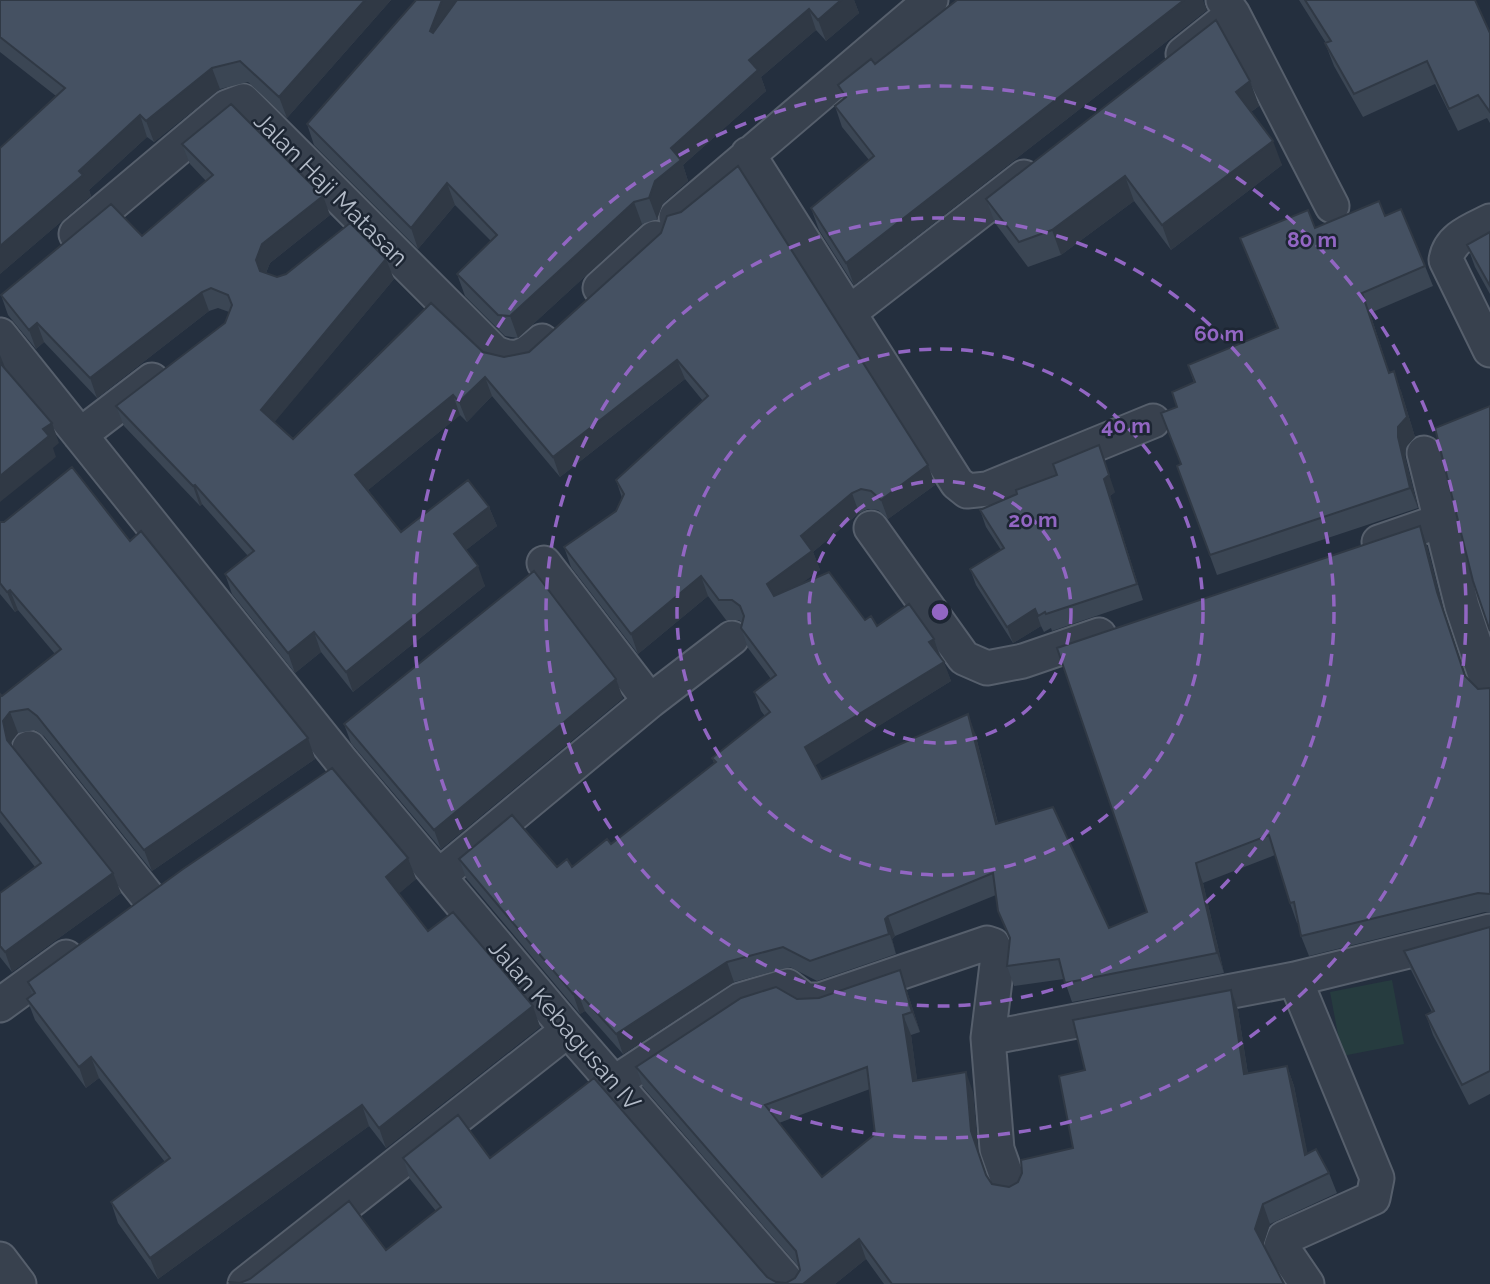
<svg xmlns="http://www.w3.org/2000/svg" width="1490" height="1284" font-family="Raleway,sans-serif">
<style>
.green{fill:#263c3f}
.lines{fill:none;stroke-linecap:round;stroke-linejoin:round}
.minor-casing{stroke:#565f6c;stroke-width:37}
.minor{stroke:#38414e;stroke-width:33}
.wall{fill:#3b4654;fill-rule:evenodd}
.shaded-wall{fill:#303945}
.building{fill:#455162;stroke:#303945;stroke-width:2;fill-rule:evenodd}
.ring{fill:none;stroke:#9266c3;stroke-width:3.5;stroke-dasharray:12 9}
.labels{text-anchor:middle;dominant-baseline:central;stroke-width:5;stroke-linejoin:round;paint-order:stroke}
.street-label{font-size:24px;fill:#b4bcc9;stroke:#1d2633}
.centre{fill:#9266c3;stroke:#1d2633;stroke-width:3.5}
.ring-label{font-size:21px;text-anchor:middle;font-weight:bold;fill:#9266c3;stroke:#1d2633;stroke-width:5;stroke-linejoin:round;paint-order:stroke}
</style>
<rect width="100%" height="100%" fill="#242f3e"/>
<path class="green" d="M1392 980 1404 1044 1342 1056 1330 992Z"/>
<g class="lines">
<g class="minor-casing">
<path id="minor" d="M1223 0 1233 14 1332 206
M1183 54 1233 14
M748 154 957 483 967 491 987 489 1153 421
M676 217 931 0
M1490 221C1472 230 1449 238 1446 260L1490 350
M76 234 227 107 243 101 494 352C516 363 525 356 542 341
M600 288 655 238
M850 312 1024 177
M0 335 343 763 568 1030 789 1284
M80 435 152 380
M1424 453 1462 606 1490 690
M871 528 964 658 987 668 1023 661 1099 635
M1379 542 1443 520
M650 701 732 638
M29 748 148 897
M439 876 650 701 544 563
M1295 979 1377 1178 1373 1198 1284 1238 1281 1246 1307 1284
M0 1005 66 957
M988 1038 1295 979 1490 931
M614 1083 740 1000 787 986 805 1000H820L987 943 993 945 998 956 988 1038 997 1149 1011 1189
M0 1259 19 1284
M245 1284 568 1030"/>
</g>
<use href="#minor" class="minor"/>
</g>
<path class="wall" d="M0 0H391L287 118 248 82 220 89 154 142 147 137 89 190 91 196 0 274 56 96 0 52Z
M416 0H854L859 13 826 41 816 30 761 77 766 91 683 165 688 181 663 203 657 219 642 224 518 338 505 336 465 296 457 274 491 241 455 205 418 249 314 145 307 124Z
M1299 0H1475L1490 33V123L1487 118 1458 131 1435 84 1363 117 1334 66 1325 43H1326Z
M1207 10 854 285 819 230 811 208 869 160 842 127 835 106 843 99 838 85 875 64Z
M1250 81 1259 106 1251 112 1282 165 1171 250 1134 201 1061 255 1028 267 995 223 986 199Z
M182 144 330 215 270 263 266 273 277 277 394 279 274 422 293 439 483 352 504 357 529 352 661 233 928 465 935 485 888 519 878 510 868 509 859 513 813 552 820 570 800 584 877 626 934 639 951 681 815 765 822 779 975 733 998 823 1109 928 1147 912 1420 526 1427 546 1444 612 1465 677 1478 689 1490 688V913L1485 912 1309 956 1301 936 1299 923H1297L1290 903 1275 855 1203 883 1224 973 1072 1002 1064 979 1014 986 1007 966 1010 940 998 911 996 895 895 936 892 939 896 954 817 981 790 967 734 982 623 1054 585 1011 580 1014 466 878 459 859 557 867H572L611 844 714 763 712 758 765 716 761 711 754 692 771 679 748 648 741 628 742 623 739 620H726L708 596 638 654 571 567 564 547 616 511 622 498 616 480 703 401 685 379 560 477 492 396 467 422 460 415 368 490 401 532 489 507 497 526 466 550 485 586 353 692 321 652 295 673 232 594 225 574 248 556 202 504 200 506 124 426 116 406 225 323 229 312 218 308 209 311 97 398 44 342 36 349 8 315 1 295 142 236 206 181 190 164Z
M1385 216 1425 266 1433 286 1370 313 1389 372 1401 391 1415 437 1406 447 1405 457 1418 508 1217 575 1177 466 1181 464 1161 413 1177 407 1194 383 1188 365 1277 328 1240 238 1315 228Z
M1490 232V294L1475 267 1467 245Z
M1115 492 1110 496 1143 600 1052 631 1051 628 1044 632 1041 626 1013 643 976 585 970 569 1001 550 986 527 980 510Z
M0 522 130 541 308 738 315 759 152 871 44 736 35 730 18 733 11 742 12 746 121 893 12 972 0 957V893L35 867 0 822V694L2 696 55 654 18 610 15 612 0 594Z
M623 698 441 849 351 743 344 724Z
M408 858 416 879 399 893 428 931 533 1006 540 1027 386 1148 369 1126 158 1279 118 1223 111 1202 165 1162 99 1078 86 1088 35 1020 27 999 32 995 28 982Z
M1490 927V1094L1469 1105 1433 1035 1426 1015 1432 1012 1411 970 1404 951Z
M1231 990 1238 1010 1248 1074 1287 1066 1294 1086 1307 1153 1329 1173 1337 1193 1270 1224 1263 1245 1284 1284H884L866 1259 835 1284H231L230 1282 240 1283 386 1250 436 1211 410 1179 403 1158H490L767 1277 776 1282 786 1283 795 1278 800 1270 799 1267 643 1087 636 1067 797 999 907 991 920 1032 911 1035 917 1080 973 1092 978 1151 987 1177 992 1184 1009 1187 1073 1148 1085 1070ZM870 1089 875 1134 822 1177 779 1123Z"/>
<path class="shaded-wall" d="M365 0H391L287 118 279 97Z
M442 0H458L438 53 430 31Z
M841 0H854L859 13 826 41 818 20Z
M1184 0H1203L1207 10 854 285 846 263Z
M809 9 816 30 761 77 766 91 683 165 688 181 663 203 657 219 649 198 655 181 671 148 749 60Z
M212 68 220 89 154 142 146 121Z
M1250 81 1259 106 1245 116 1236 92Z
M140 115 147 137 89 190 91 196 0 274V246Z
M1273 141 1282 165 1171 250 1162 225Z
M1125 176 1134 201 1061 255 1052 230Z
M447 183 455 205 418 249 411 228Z
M323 196 330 215 270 263 263 280 256 260 262 244Z
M634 202 642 224 518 338 510 316Z
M386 259 394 279 268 430 261 410Z
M202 292 209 311 97 398 90 378Z
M37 323 44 342 36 349 29 330Z
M0 355 8 375 0 369Z
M677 360 685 379 560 477 553 457Z
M1394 371 1401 391 1415 437 1406 447 1405 457 1418 508 1410 488 1398 437Z
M485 377 492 396 467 422 459 402Z
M453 395 460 415 362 495 355 475Z
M52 423 59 443 53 448 56 457 0 502V476L43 429Z
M1099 445 1115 492 1110 496 1143 600 1104 479Z
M928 465 935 485 888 519 881 500Z
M195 485 202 504 200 506 193 486Z
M852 493 859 513 813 552 820 570 774 604 767 584 801 536Z
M489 507 497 526 461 554 454 534Z
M1420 526 1427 546 1444 612 1472 696 1437 592Z
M478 566 485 586 353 692 346 672Z
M701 576 708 596 638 654 631 634Z
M10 590 18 610 15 612 7 592Z
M1035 609 1041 626 1013 643 1007 627Z
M314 632 321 652 295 673 288 653Z
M934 639 941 659 929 642Z
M944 662 951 681 813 767 805 747Z
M616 679 623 698 441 849 434 830Z
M10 712 18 733 11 742 14 760 7 740 3 721Z
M968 714 975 733 1003 844 996 824Z
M308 738 315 759 152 871 144 850Z
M408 858 416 879 394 898 386 877Z
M1196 863 1203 883 1224 973 1217 953Z
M113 873 121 893 12 972 5 952Z
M888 916 895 936 892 939 896 954 885 919Z
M727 962 734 982 623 1054 616 1034Z
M900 970 907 991 920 1032 912 1012Z
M1231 990 1238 1010 1251 1094 1244 1074Z
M577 991 585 1011 580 1014 573 994Z
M533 1006 540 1027 386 1148 379 1128Z
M903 1015 911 1035 920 1101 913 1081Z
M91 1057 99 1078 86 1088 79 1067Z
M1287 1066 1294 1086 1312 1175 1305 1155Z
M966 1072 973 1092 978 1151 971 1131Z
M362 1105 369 1126 158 1279 150 1258Z
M1263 1204 1270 1224 1262 1249 1255 1229Z
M859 1239 866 1259 835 1284H803Z"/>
<path class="building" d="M0 0H365L279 97 240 61 212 68 146 121 140 115 79 171 83 175 0 246V148L65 88 0 37Z
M416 0H442L430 31 433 33 457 0H841L818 20 809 9 749 60 758 70 671 148 681 160 655 181 649 198 634 202 510 316 498 315 457 274 497 235 447 183 411 228 307 124Z
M957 0H1184L846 263 811 208 874 156 835 106 846 97 838 85 871 59 875 64Z
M1305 0H1475L1490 33V112L1478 95 1449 109 1427 61 1354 94 1325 43 1331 41Z
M1216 20 1250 81 1236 92 1273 141 1162 225 1125 176 1052 230 1019 242 986 199Z
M231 104 323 196 262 244 256 260 260 271 277 277 286 274 350 223 386 259 261 410 293 439 431 303 483 352 504 357 529 352 661 233 667 216 681 212 738 166 928 465 881 500 871 491 861 489 852 493 801 536 812 551 767 584 774 596 829 572 865 620 871 616 877 626 909 604 934 639 929 642 944 662 805 747 822 779 968 714 996 824 1053 807 1109 928 1147 912 1057 648 1420 526 1437 592 1465 676 1478 689 1490 688V894L1478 893 1301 936 1294 902 1290 903 1269 835 1196 863 1217 953 1065 983 1059 959 1007 966 1010 938 998 911 993 873 888 916 885 919 889 934 810 961 783 947 727 962 616 1034 577 991 573 994 459 859 512 815 557 867 567 859 572 867 607 839 611 844 716 762 712 758 770 712 754 692 776 675 741 628 744 616 740 606 732 600H719L701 576 631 634 564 547 616 511 624 494 616 480 708 396 677 360 553 457 485 377 459 402 453 395 355 475 401 532 468 480 489 507 454 534 478 566 346 672 314 632 288 653 225 574 254 551 195 485 193 486 116 406 225 323 232 305 228 295 211 288 202 292 90 378 37 323 29 330 1 295 111 204 142 236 213 175 182 144Z
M1379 201 1385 216 1401 209 1425 266 1362 293 1389 373 1394 371 1407 417 1398 427V437L1410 488 1210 555 1177 466 1181 464 1161 413 1177 407 1172 392 1195 382 1188 365 1278 328 1240 238 1308 210 1315 228Z
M1490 232V286L1467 245Z
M0 363 52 423 43 429 49 436 0 476Z
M1490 406V631L1473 581 1435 428Z
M1099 445 1109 475 1104 479 1137 584 1046 614 1045 612 1038 616 1035 609 1007 627 970 569 1004 548 980 510 1017 494 1016 490 1057 475 1053 464Z
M72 467 130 541 141 531 308 738 144 850 37 716 28 709 10 712 3 721 7 740 113 873 5 952 0 946V893L41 863 0 811V694L2 696 61 649 10 590 7 592 0 583V522H4Z
M534 571 616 679 434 830 344 724Z
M332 768 408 858 386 877 428 931 453 912 533 1006 379 1128 362 1105 150 1258 111 1202 170 1158 91 1057 79 1067 27 999 35 993 28 982 183 869Z
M1490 927V1071L1462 1085 1426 1015 1434 1011 1404 951Z
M900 970 912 1012 903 1015 913 1081 966 1072 971 1131 986 1175 992 1184 1009 1187 1018 1182 1022 1173 1021 1160 1073 1148 1059 1076 1085 1070 1073 1020 1231 990 1244 1074 1287 1066 1305 1155 1316 1149 1329 1173 1263 1204 1255 1229 1284 1284H892L859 1239 803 1284H232L230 1282 240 1283 250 1279 349 1201 386 1250 441 1207 403 1158 458 1115 490 1158 594 1078 767 1277 776 1282 786 1283 795 1278 800 1270 796 1251 636 1067 741 998 776 987 797 999 819 998ZM867 1067 875 1134 822 1177 765 1105Z"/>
<g class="ring">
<circle cx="940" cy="612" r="131"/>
<circle cx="940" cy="612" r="263"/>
<circle cx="940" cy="612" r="394"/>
<circle cx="940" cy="612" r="526"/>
</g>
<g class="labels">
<g class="street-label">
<text transform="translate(331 189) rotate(45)">Jalan Haji Matasan</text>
<text transform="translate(565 1025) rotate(49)">Jalan Kebagusan IV</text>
</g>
</g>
<circle cx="940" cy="612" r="10" class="centre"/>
<g class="ring-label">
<text x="1312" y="247">80 m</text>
<text x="1219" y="341">60 m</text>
<text x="1126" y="433">40 m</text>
<text x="1033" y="527">20 m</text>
</g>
</svg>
